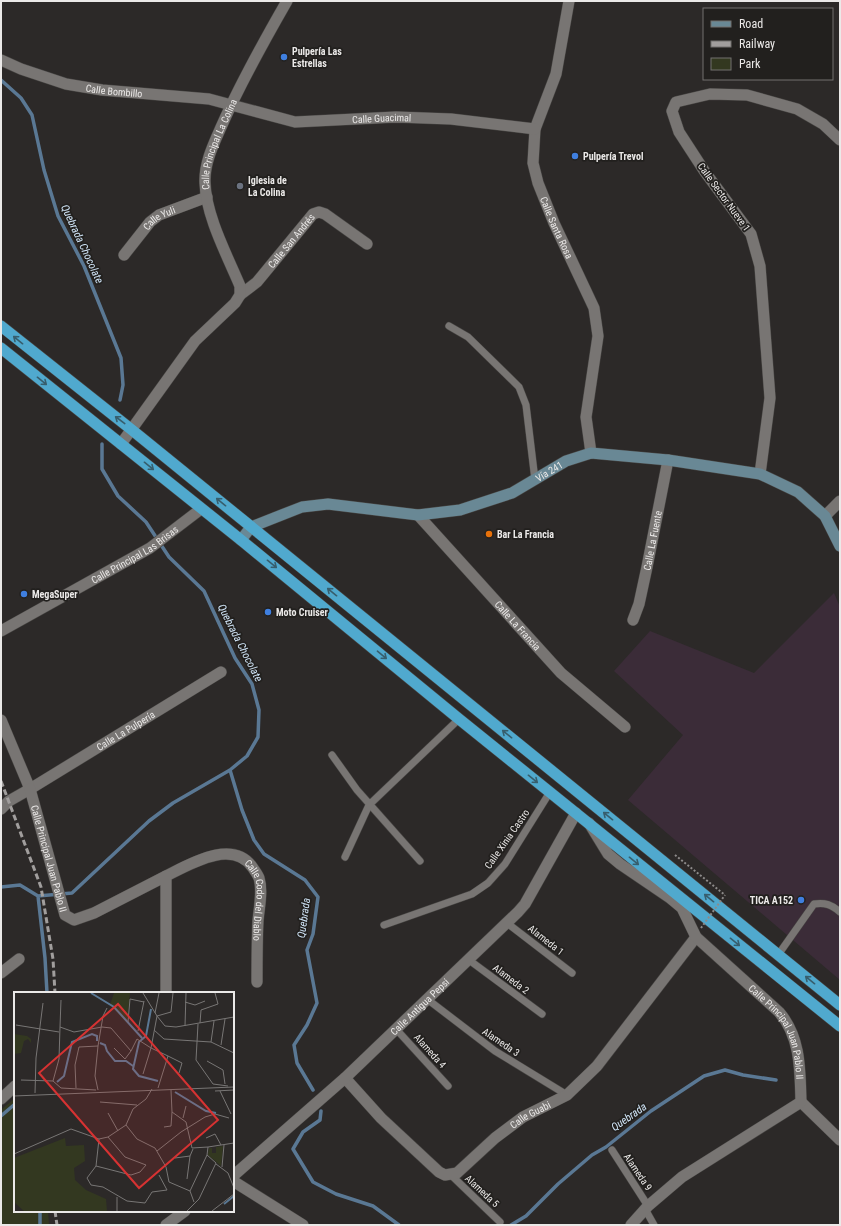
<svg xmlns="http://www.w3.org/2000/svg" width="841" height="1226" font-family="'Roboto Condensed',sans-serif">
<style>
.industrial{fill:#3b2c38}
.green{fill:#333820}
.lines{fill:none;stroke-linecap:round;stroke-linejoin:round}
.stream{stroke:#5a7894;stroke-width:3.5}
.service-casing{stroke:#484644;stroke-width:8}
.minor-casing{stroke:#484644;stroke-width:12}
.tertiary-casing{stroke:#484644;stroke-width:12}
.secondary-casing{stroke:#484644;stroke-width:12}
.trunk-casing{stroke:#484644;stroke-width:12}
.path{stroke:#8d8b8a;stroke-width:2;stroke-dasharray:2 2;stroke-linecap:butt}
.service{stroke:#787573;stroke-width:7}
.minor{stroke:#787573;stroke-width:11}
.tertiary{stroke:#787573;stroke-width:11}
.secondary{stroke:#698895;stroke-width:11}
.trunk{stroke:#50a9ce;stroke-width:11}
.rail{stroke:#a19e9d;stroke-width:3;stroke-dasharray:6 3;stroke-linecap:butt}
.path-bridge{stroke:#8d8b8a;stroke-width:2;stroke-dasharray:2 2;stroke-linecap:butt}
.oneway{stroke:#375e6d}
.shop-dot{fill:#3f7fe0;stroke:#22201e;stroke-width:1.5}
.worship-dot{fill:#6b7280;stroke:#22201e;stroke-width:1.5}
.food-dot{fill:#e8710a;stroke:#22201e;stroke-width:1.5}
.labels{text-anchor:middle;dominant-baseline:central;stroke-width:3.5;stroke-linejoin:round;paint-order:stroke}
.poi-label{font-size:10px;font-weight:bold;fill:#ebe9e8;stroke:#22201e;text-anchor:start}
.street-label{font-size:10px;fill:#ebe9e8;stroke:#22201e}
.water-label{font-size:11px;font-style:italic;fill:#d0e4f7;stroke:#22201e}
.inset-river{fill:none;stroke:#5a7894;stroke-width:2}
.inset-road{fill:none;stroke:#787675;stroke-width:1}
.view{fill:#d73232;fill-opacity:0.15;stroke:#d73232;stroke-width:2}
.inset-edge{fill:none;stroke:#ebe9e8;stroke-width:2}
</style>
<rect width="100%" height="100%" fill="#2c2928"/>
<path class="industrial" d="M834 593 840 607V980L628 800 683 735 614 671 650 631 754 673Z"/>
<path class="green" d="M15 1098V1211H48L49 1225H1V1110Z"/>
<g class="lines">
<path class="stream" d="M1 80 21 98 32 115 44 170 58 216 84 266 121 358 123 385 120 400
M230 770 242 810 254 840 264 854 305 880 318 897 313 934 307 950 317 1003 307 1025 294 1045 297 1063 313 1090
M1 887 20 885 38 896 72 893 149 821 173 803 230 770 247 756 258 737 259 710 252 684 235 658 204 591 169 557 146 522 118 496 102 469V444
M38 896 45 958 47 993
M321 1111 320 1120 303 1132 293 1149 313 1182 336 1194 373 1206 399 1225
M1 1116 15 1104
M40 1211V1225
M511 1225 526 1216 558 1184 592 1155 606 1147 651 1111 704 1076 725 1070 743 1075 776 1080"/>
<g class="service-casing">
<path id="service" d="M449 326 468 337 519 387 526 405 535 480
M332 755 357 790 420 861
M345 857 369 805 459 719
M507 923 572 973
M384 925 472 894 488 883 505 864 550 792
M778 955 814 904C825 902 832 905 840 912
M469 960 542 1014
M427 999 495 1051 567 1095
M396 1029 448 1086
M612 1150 648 1206
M451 1175 500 1222
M645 1209 654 1225"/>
</g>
<g class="minor-casing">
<g id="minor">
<path id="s1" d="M569 1 556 74 535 129 533 163 538 183 554 223 594 308 598 336 586 417 591 453"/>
<path id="s2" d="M1 60 21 69 66 84 102 90 209 99 295 122 396 117 451 119 535 129"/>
<path id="s3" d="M124 255 150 222 159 215 207 197"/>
<path id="s4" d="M240 295 257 282 313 214 319 212 325 214 367 244"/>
<path d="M760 474 770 398 760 266 751 234 705 172 679 132 672 111 676 102 710 94 747 95 797 109 823 124 840 140"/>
<path id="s5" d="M418 515 561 673 625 727"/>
<path d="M825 516 840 501"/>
<path id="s6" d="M633 620 639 604 647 567 668 460"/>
<path id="s7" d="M30 789 221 672"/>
<path id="s8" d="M166 876C190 864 233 838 253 868 255 871 258 875 259 878 263 891 259 908 258 921 257 941 257 962 257 982"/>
<path d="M1 973 19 959"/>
<path id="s9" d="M345 1078 381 1118 439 1172 445 1175 457 1173 495 1138 523 1117 567 1095 597 1066 696 937"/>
<path d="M1 1099 15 1086"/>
<path d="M801 1102 840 1140"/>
<path id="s10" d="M233 1176 345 1078 518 912 525 904 576 813"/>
<path d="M166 1225 185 1211"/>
</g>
</g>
<g class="tertiary-casing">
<g id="tertiary">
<path id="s11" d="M121 444 195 341 235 303 240 295V286C227 255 206 216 205 183 204 163 214 143 222 125 241 82 264 41 287 1"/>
<path id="s12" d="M1 631 150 548 201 509"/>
<path d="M1 720 30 789 9 801 1 809"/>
<path id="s13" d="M30 789 65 915 74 920 94 913 166 876V993"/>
<path id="s14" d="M589 823 608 854 620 864 670 898 682 908 696 937 779 1012C801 1037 800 1071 801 1102L682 1177 648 1206 631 1225"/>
<path d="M233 1181 303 1225"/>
</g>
</g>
<g class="secondary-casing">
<g id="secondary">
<path id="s15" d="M241 540 251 527 302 507 328 504 418 515 460 510 512 493 566 461 591 453 668 460 760 474 798 492 825 516 840 546"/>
</g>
</g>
<g class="trunk-casing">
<path id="trunk" d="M1 326 132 430 840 1005
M1 348 241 540 459 719 840 1026"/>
</g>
<path class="path" d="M675 855 725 895"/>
<use href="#service" class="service"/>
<use href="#minor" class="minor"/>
<use href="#tertiary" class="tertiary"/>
<use href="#secondary" class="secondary"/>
<use href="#trunk" class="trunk"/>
<path class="rail" d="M1 781 41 887 53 959 55 993
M55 1211 57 1225"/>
<path class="path-bridge" d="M701 928 725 895"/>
</g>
<defs><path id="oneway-shaft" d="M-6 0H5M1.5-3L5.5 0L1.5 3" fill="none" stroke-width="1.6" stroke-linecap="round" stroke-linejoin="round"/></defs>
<g class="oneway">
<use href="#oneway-shaft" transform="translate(18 340) rotate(-141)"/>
<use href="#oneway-shaft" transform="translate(42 381) rotate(39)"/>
<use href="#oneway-shaft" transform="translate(120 420) rotate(-143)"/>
<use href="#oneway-shaft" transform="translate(149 466) rotate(39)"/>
<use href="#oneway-shaft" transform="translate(221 502) rotate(-141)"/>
<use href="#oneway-shaft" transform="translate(272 564) rotate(39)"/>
<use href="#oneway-shaft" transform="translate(332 592) rotate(-141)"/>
<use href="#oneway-shaft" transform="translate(382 655) rotate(40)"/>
<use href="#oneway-shaft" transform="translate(507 734) rotate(-141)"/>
<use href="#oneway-shaft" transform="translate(533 779) rotate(39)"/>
<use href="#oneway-shaft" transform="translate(608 816) rotate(-141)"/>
<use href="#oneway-shaft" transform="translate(634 861) rotate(39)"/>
<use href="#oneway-shaft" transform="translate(709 898) rotate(-141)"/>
<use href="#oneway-shaft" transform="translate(735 942) rotate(39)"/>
<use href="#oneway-shaft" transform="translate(810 980) rotate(-141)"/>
</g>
<g class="shop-dot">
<circle cx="284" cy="57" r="4"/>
<circle cx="575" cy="156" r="4"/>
<circle cx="24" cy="594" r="4"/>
<circle cx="268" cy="612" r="4"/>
<circle cx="801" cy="900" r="4"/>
</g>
<circle class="worship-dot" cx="240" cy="186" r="4"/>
<circle class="food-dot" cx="489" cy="534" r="4"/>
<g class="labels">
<g class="poi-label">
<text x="292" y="51">Pulpería Las<tspan x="292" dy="12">Estrellas</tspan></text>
<text x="583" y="156">Pulpería Trevol</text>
<text x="248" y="180">Iglesia de<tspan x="248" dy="12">La Colina</tspan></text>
<text x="497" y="534">Bar La Francia</text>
<text x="32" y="594">MegaSuper</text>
<text x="276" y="612">Moto Cruiser</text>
<text x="793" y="900" text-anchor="end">TICA A152</text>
</g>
<g class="street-label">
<text stroke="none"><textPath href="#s2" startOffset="118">Calle Bombillo</textPath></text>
<text stroke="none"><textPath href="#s2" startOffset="389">Calle Guacimal</textPath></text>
<text stroke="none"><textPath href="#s11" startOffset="351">Calle Principal La Colina</textPath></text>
<text transform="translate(724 197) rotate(54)">Calle Sector Nueve 1</text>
<text stroke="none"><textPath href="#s3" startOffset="52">Calle Yuli</textPath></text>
<text stroke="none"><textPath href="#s1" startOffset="236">Calle Santa Rosa</textPath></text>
<text stroke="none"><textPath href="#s4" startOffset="75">Calle San Andrés</textPath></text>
<text stroke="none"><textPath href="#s15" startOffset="328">Vía 241</textPath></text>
<text stroke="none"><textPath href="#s6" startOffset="82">Calle La Fuente</textPath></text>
<text stroke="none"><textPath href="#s12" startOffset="154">Calle Principal Las Brisas</textPath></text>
<text stroke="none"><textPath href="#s5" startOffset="149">Calle La Francia</textPath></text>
<text stroke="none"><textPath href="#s7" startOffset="112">Calle La Pulpería</textPath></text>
<text transform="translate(507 839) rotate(-55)">Calle Xinia Castro</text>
<text stroke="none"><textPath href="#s13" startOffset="72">Calle Principal Juan Pablo II</textPath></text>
<text stroke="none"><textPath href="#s8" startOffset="129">Calle Codo del Diablo</textPath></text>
<text transform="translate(546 940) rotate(38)">Alameda 1</text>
<text transform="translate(511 979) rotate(37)">Alameda 2</text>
<text stroke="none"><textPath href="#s10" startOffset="252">Calle Antigua Pepsi</textPath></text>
<text stroke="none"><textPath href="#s14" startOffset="289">Calle Principal Juan Pablo II</textPath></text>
<text transform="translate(501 1042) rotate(34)">Alameda 3</text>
<text transform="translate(430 1051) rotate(48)">Alameda 4</text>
<text stroke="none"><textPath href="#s9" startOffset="246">Calle Guabi</textPath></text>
<text transform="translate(638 1172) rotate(56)">Alameda 9</text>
<text transform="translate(482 1191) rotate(43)">Alameda 5</text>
</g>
<g class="water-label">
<text transform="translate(82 244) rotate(65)">Quebrada Chocolate</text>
<text transform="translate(240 643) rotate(63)">Quebrada Chocolate</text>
<text transform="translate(304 918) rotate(-82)">Quebrada</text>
<text transform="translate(629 1117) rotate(-35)">Quebrada</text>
</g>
</g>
<g transform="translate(14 992)">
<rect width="220" height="220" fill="#2c2928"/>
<path d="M100 1H116L113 31 96 13ZM0 42 13 44 17 47V51L14 47 10 49 7 61 0 62ZM51 146 52 154 70 153 71 169 60 176 61 188 72 198 92 207 93 219H10L0 210V166ZM209 154 207 174 194 163 195 156H198V161H202V155Z" fill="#333820"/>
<path class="inset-river" d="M77 1 100 15 128 46M137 17 132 44 125 50 119 77 125 84 144 89M86 51 91 53 93 59 101 69H112L119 74M43 90 50 84 58 50 78 42 83 44V49M161 100 192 119 202 121M210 212 220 204"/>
<path class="inset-road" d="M129 1 143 24 137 56 154 64 144 96M159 1 157 20 143 24 151 34 162 35 220 25M171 10 181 13 191 9M141 21 145 1M114 30 116 7 130 10M186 31 187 18 204 12 201 1M184 32 182 68 199 92 214 94M2 33 45 40M171 34 172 1M46 35 47 8M140 38 150 47 197 50 220 61M124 39 130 9M197 50 200 29M207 53 211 27M100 56 111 67 117 59M154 64 168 71 165 81M193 69 209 78 211 92M7 88 39 89M62 96 61 73 65 55 84 54M82 98 47 96 39 89 45 67 46 35 60 40 88 35 97 36 117 59 123 47 137 56 129 82M84 98 81 84 84 54 89 24 93 16M157 98 158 120 172 130 178 156 194 155 193 163 202 171 185 207 173 219M201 99 220 98M206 99 217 122M21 101 22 66 29 11M0 104 220 95M86 110 123 113M94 121 104 139M169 126 172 114M112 133 123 147 141 156 152 175 155 190 176 199 180 210M150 135 157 134 158 120M192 146 201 142 207 153M85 147 82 174 73 186 77 193 89 195 113 209 131 211 138 200 153 198 145 183M194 155 220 151M143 159 167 140 191 125 201 122 215 126M0 162 57 137 85 147 94 145 112 133 119 117 132 107 138 97M161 166 176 164M202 172 214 181 220 196M82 174 117 183 126 180 132 173 111 165 94 145M208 175 210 153M173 187 176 164 179 157M176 199 193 163M103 219V205M198 219 220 202"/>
<path class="view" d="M104 12 204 128 125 196 25 81Z"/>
<rect width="220" height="220" class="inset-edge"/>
</g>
<rect width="841" height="1226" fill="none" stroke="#ebe9e8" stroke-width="4"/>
<rect x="703" y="8" width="130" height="72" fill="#22201e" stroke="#72706f"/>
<rect x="711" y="21" width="20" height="6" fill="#698895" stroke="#72706f"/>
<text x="739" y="28" font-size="12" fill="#ebe9e8">Road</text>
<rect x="711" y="41" width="20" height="6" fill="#a19e9d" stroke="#72706f"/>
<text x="739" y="48" font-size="12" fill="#ebe9e8">Railway</text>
<rect x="711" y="58" width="20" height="12" fill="#333820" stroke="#72706f"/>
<text x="739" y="68" font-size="12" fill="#ebe9e8">Park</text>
</svg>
